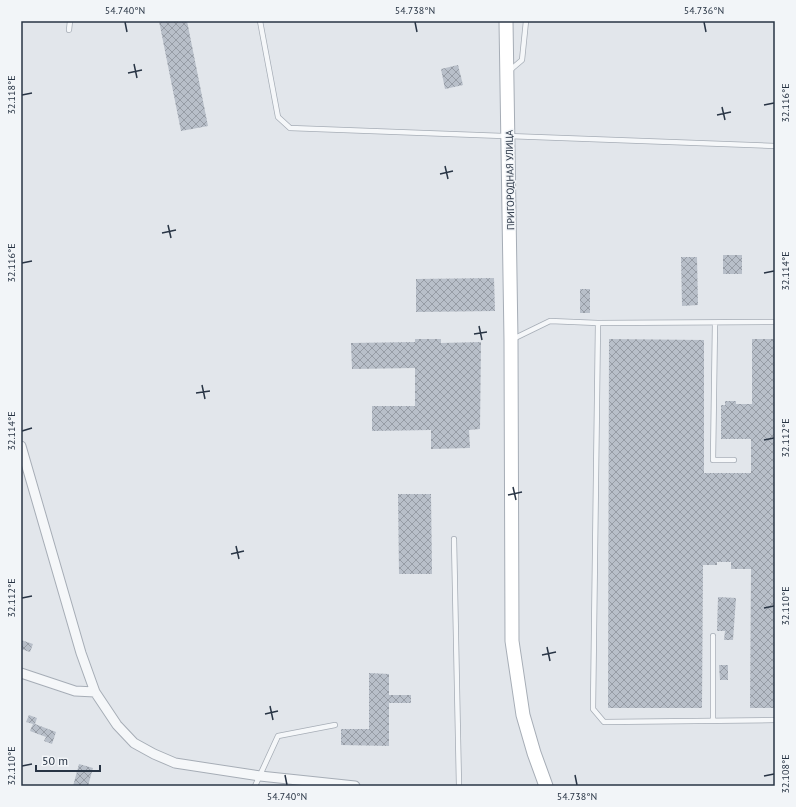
<svg xmlns="http://www.w3.org/2000/svg" width="796" height="807" font-family="'PT Sans',sans-serif">
<defs>
<pattern id="building-cross-hatch" width="8" height="8" patternUnits="userSpaceOnUse"><rect width="8" height="8" fill="#b8bfc9"/><path d="M0 0l8 8M0 8l8-8" fill="none" stroke="#969ca5"/></pattern>
</defs>
<rect width="100%" height="100%" fill="#e2e6eb"/>
<path fill="url(#building-cross-hatch)" d="M 159,21 L 187,21 L 208,126 L 181,131 Z
M 458,65 L 463,85 L 445,89 L 441,69 Z
M 723,255 L 742,255 L 742,274 L 723,274 Z
M 681,257 L 697,257 L 698,305 L 682,306 Z
M 494,278 L 495,311 L 416,312 L 416,279 Z
M 580,289 L 590,289 L 590,313 L 580,313 Z
M 415,339 L 441,339 L 441,343 L 481,342 L 480,429 L 469,430 L 470,448 L 431,449 L 431,430 L 372,431 L 372,406 L 415,406 L 415,368 L 352,369 L 351,343 L 415,342 Z
M 609,339 L 704,340 L 704,473 L 751,473 L 751,439 L 721,439 L 721,405 L 725,405 L 725,401 L 736,401 L 736,404 L 752,404 L 752,339 L 775,339 L 775,708 L 750,708 L 751,569 L 731,569 L 731,562 L 717,562 L 717,565 L 703,565 L 702,708 L 608,708 Z
M 398,494 L 431,494 L 432,574 L 399,574 Z
M 718,597 L 736,598 L 733,640 L 724,640 L 725,631 L 717,631 Z
M 21,640 L 33,644 L 30,652 L 21,649 Z
M 719,665 L 728,665 L 728,680 L 720,680 Z
M 369,673 L 389,674 L 389,695 L 411,695 L 411,703 L 389,703 L 389,746 L 341,745 L 341,729 L 369,729 Z
M 29,715 L 37,718 L 35,724 L 56,732 L 52,744 L 44,741 L 46,737 L 30,731 L 33,724 L 26,722 Z
M 79,764 L 93,768 L 88,786 L 73,786 Z"/>
<g fill="none" stroke-linecap="round" stroke-linejoin="round">
<defs>
<path id="lane" d="M 260,21 L 278,117 L 290,128 L 775,146
M 69,30 L 70,21
M 509,71 L 522,60 L 526,21
M 598,323 L 593,709 L 604,722 L 775,720
M 715,323 L 713,460 L 734,460
M 513,339 L 550,321 L 598,323 L 775,322
M 454,539 L 459,786
M 713,720 L 713,636
M 255,786 L 278,736 L 335,725"/>
<path id="street" d="M 21,446 L 81,653 L 95,692 L 117,725 L 134,743 L 154,754 L 175,763 L 260,776 L 355,786
M 21,673 L 75,691 L 95,692"/>
<path id="secondary" d="M 506,21 L 511,340 L 512,641 L 523,715 L 534,753 L 546,786"/>
</defs>
<use href="#lane" stroke="#a6adb6" stroke-width="6"/>
<use href="#street" stroke="#a6adb6" stroke-width="11"/>
<use href="#secondary" stroke="#a6adb6" stroke-width="15"/>
<use href="#lane" stroke="#f5f7f9" stroke-width="4.5"/>
<use href="#street" stroke="#f5f7f9" stroke-width="9"/>
<use href="#secondary" stroke="#fff" stroke-width="13"/>
</g>
<path fill="none" stroke="#283444" stroke-width="1.5" d="M 125,22 L 127,32M 415,22 L 417,32M 704,22 L 706,32M 134,64 L 137,78M 128,73 L 142,70M 22,95 L 32,93M 764,105 L 774,103M 722,107 L 725,120M 717,115 L 731,112M 445,166 L 448,179M 440,174 L 453,171M 168,225 L 171,238M 162,233 L 176,230M 22,263 L 32,261M 764,273 L 774,271M 479,326 L 482,340M 474,334 L 487,332M 202,385 L 205,399M 196,393 L 210,391M 22,431 L 32,428M 764,440 L 774,438M 513,487 L 516,500M 508,495 L 522,492M 236,546 L 239,559M 231,554 L 244,551M 22,598 L 32,596M 764,608 L 774,606M 547,647 L 550,661M 542,655 L 556,652M 270,706 L 273,720M 265,714 L 278,711M 22,766 L 32,764M 285,775 L 287,785M 575,775 L 577,785M 764,776 L 774,774"/>
<g text-anchor="middle" dominant-baseline="central" stroke-width="3" stroke-linejoin="round" paint-order="stroke">
<g font-size="10" fill="#283444" stroke="#f2f5f8">
<text transform="translate(510 180) rotate(-91)">ПРИГОРОДНАЯ УЛИЦА</text>
</g>
</g>
<rect width="796" height="807" fill="none" stroke="#f2f5f8" stroke-width="44"/>
<path d="M36 765v6h64v-6" fill="none" stroke="#283444" stroke-width="2"/>
<text x="42" y="765" font-size="12" fill="#283444" stroke="#f2f5f8" stroke-width="3" paint-order="stroke">50 m</text>
<rect x="22" y="22" width="752" height="763" fill="none" stroke="#283444" stroke-width="1.5"/>
<g font-size="10" text-anchor="middle" fill="#283444">
<text x="125" y="14">54.740°N</text>
<text x="415" y="14">54.738°N</text>
<text x="704" y="14">54.736°N</text>
<text transform="translate(11 95) rotate(-90)" y="4">32.118°E</text>
<text transform="translate(785 103) rotate(-90)" y="4">32.116°E</text>
<text transform="translate(11 263) rotate(-90)" y="4">32.116°E</text>
<text transform="translate(785 271) rotate(-90)" y="4">32.114°E</text>
<text transform="translate(11 431) rotate(-90)" y="4">32.114°E</text>
<text transform="translate(785 438) rotate(-90)" y="4">32.112°E</text>
<text transform="translate(11 598) rotate(-90)" y="4">32.112°E</text>
<text transform="translate(785 606) rotate(-90)" y="4">32.110°E</text>
<text transform="translate(11 766) rotate(-90)" y="4">32.110°E</text>
<text transform="translate(785 774) rotate(-90)" y="4">32.108°E</text>
<text x="287" y="800">54.740°N</text>
<text x="577" y="800">54.738°N</text>
</g>
</svg>
